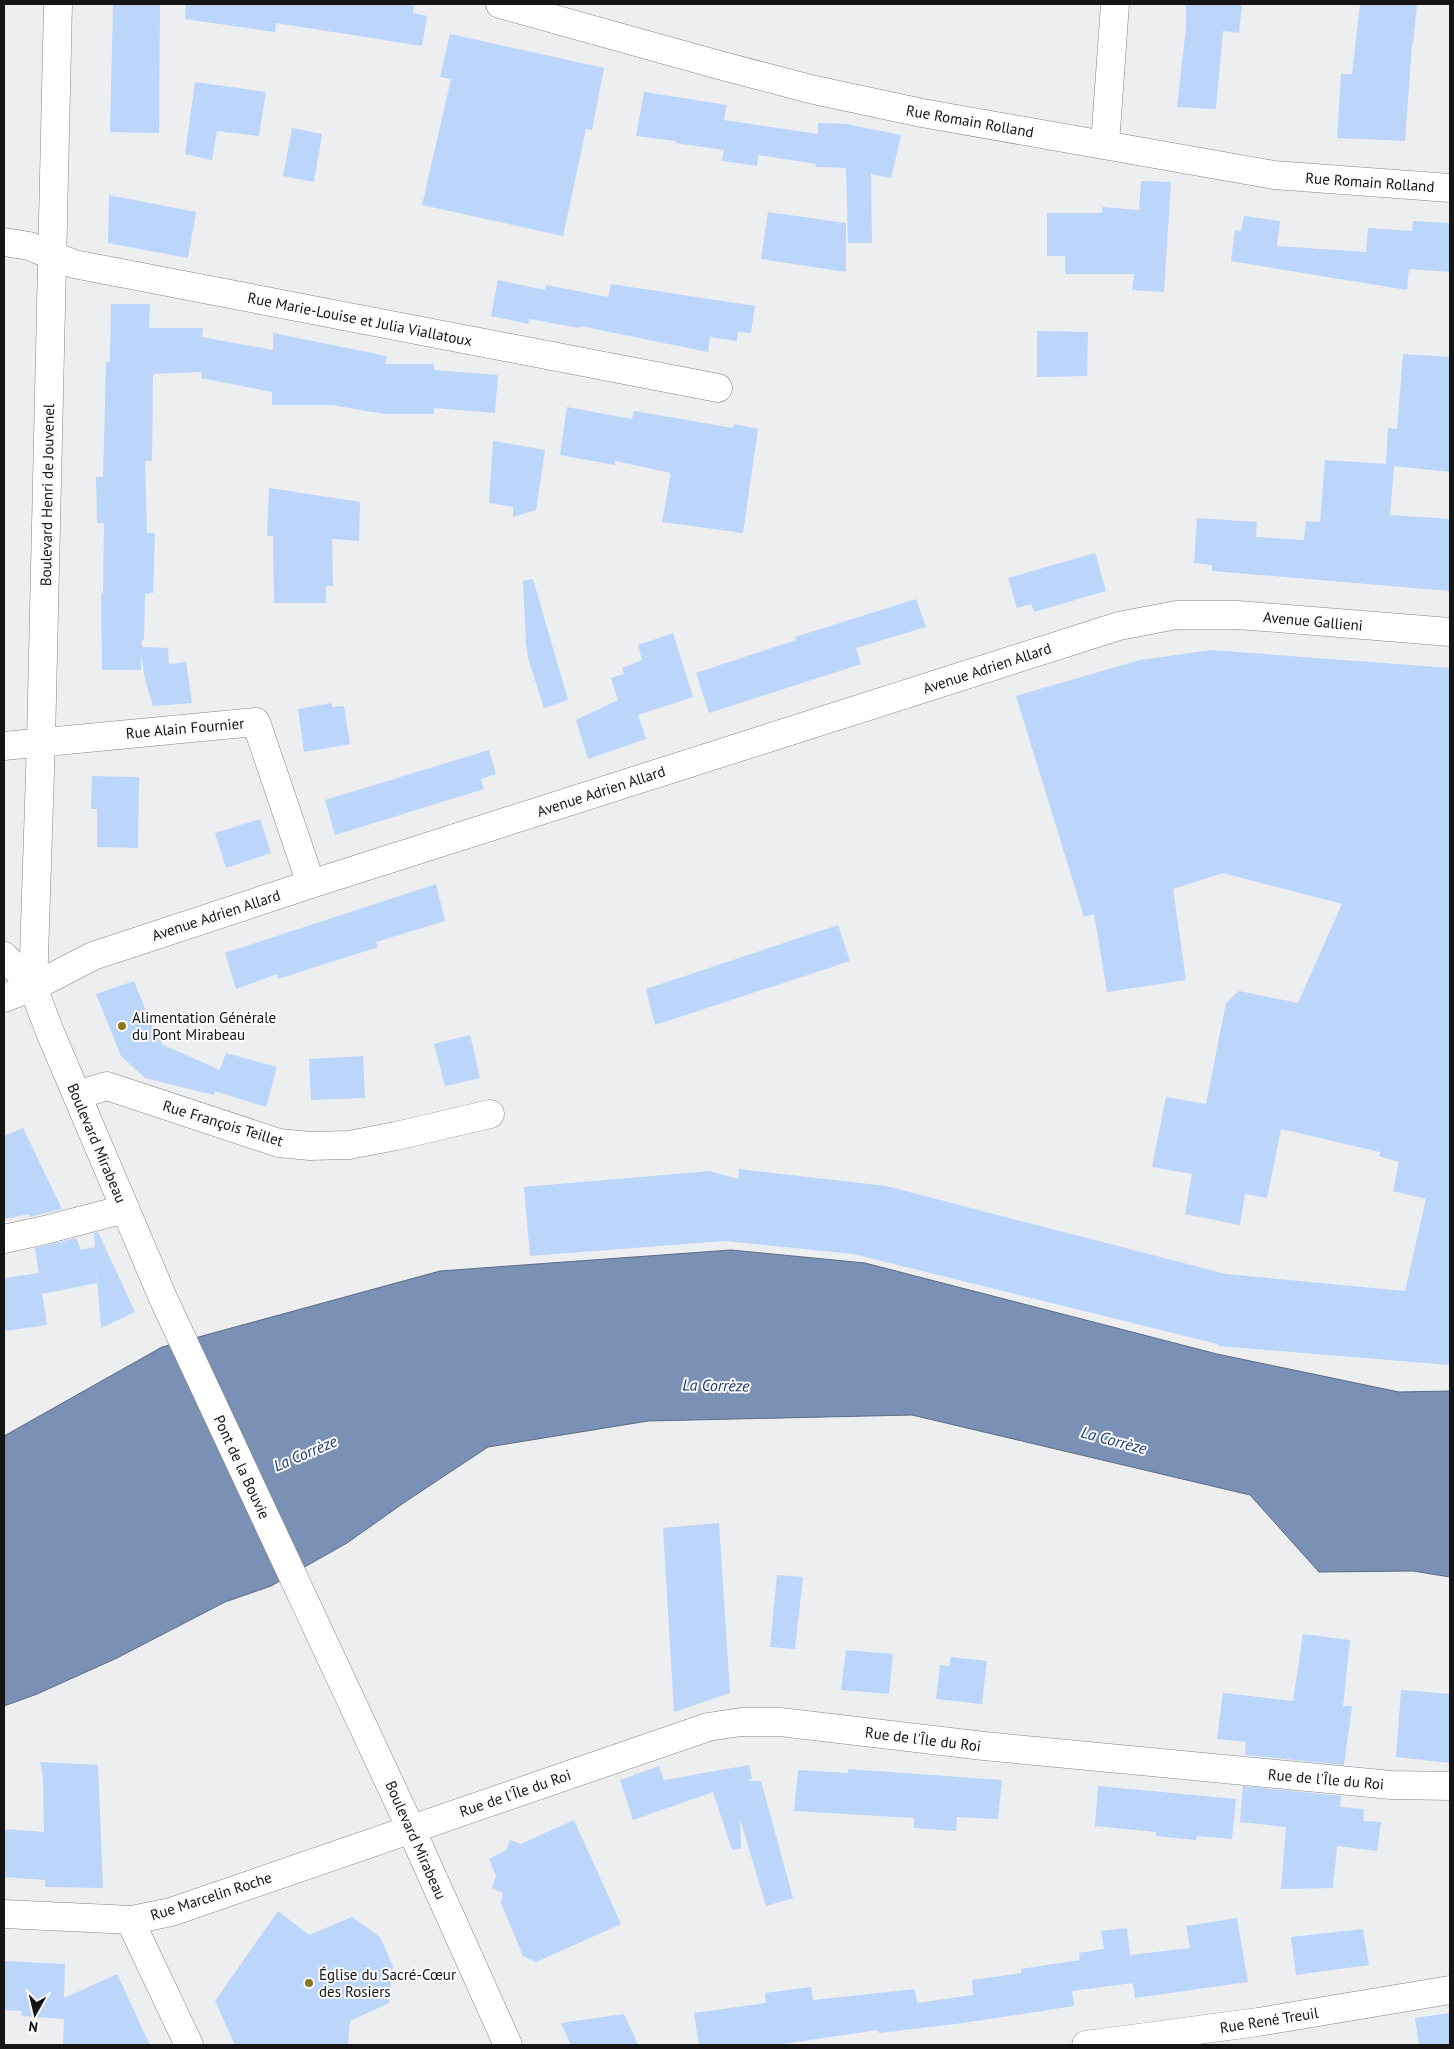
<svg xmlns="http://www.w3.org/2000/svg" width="1454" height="2049" font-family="'PT Sans',sans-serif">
<rect width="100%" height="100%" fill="#eceef0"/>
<path fill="#7a90b4" stroke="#5c6b85" d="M 731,1250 L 865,1263 L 1217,1354 L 1399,1392 L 1450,1391 L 1450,1577 L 1413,1571 L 1319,1572 L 1250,1495 L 912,1415 L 648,1421 L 488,1447 L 405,1502 L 347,1543 L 271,1586 L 225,1602 L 117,1658 L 37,1694 L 4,1706 L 4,1436 L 162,1347 L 440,1271 Z"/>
<path fill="#bcd5fb" d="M 113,4 L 160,5 L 159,133 L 110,132 Z
M 186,4 L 414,4 L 413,13 L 427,16 L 422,46 L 276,23 L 275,32 L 185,19 Z
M 1186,4 L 1242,4 L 1239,33 L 1223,31 L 1216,109 L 1177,107 L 1186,27 Z
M 1360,4 L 1417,4 L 1413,44 L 1412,44 L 1405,141 L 1337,138 L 1341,74 L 1352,74 Z
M 450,34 L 604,68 L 592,130 L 586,129 L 563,236 L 422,205 L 451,79 L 440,77 Z
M 195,82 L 266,92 L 259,136 L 217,131 L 212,160 L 185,154 Z
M 644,92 L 727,105 L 724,120 L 818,134 L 818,123 L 846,124 L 901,135 L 891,178 L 871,174 L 872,243 L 848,243 L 846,168 L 816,167 L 816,164 L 758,155 L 757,166 L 722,161 L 724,150 L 675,143 L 676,141 L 636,136 Z
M 292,128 L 322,134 L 314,182 L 283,176 Z
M 1141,181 L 1171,182 L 1164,292 L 1132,290 L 1134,274 L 1065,274 L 1065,256 L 1047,256 L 1047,213 L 1102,213 L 1102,207 L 1139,210 Z
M 109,195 L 196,212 L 188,258 L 108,243 Z
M 768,212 L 846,223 L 846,272 L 761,259 Z
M 1244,216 L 1280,221 L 1277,246 L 1366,252 L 1368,228 L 1412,231 L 1413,221 L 1450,223 L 1450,272 L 1409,269 L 1407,290 L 1231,261 L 1235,230 L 1241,231 Z
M 498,280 L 545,290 L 546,285 L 608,297 L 611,284 L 755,306 L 751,333 L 738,332 L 737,341 L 710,337 L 708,352 L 580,326 L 579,328 L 529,319 L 528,324 L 491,316 Z
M 111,304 L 150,304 L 149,328 L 203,328 L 202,337 L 273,350 L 273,333 L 387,356 L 385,364 L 434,364 L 434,370 L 498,375 L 495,413 L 434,408 L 434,414 L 384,414 L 332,405 L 272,405 L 272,392 L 201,378 L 202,372 L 153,374 L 152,461 L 145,461 L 147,533 L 155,533 L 153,593 L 145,594 L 144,640 L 142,640 L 142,647 L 168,648 L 169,664 L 186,662 L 192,703 L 153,706 L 145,680 L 141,652 L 141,670 L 102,670 L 101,593 L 103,593 L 104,523 L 97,523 L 96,477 L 103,477 L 106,362 L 110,362 Z
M 1037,331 L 1088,332 L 1087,376 L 1037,377 Z
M 1403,354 L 1450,357 L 1450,472 L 1394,466 L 1390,515 L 1450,519 L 1450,591 L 1212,571 L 1212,565 L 1194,563 L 1197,518 L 1257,522 L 1256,537 L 1304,540 L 1306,521 L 1320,522 L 1325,460 L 1386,464 L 1388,428 L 1397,429 Z
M 567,407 L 632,419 L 634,411 L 733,428 L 734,424 L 758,429 L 743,533 L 662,522 L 671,473 L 615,461 L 615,465 L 560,455 Z
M 493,441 L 545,450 L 536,510 L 513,517 L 513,507 L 489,503 Z
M 269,488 L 360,502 L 359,541 L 332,539 L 333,586 L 326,586 L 326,603 L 274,603 L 273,536 L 267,536 Z
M 1095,553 L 1106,591 L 1034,612 L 1031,604 L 1017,608 L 1008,578 Z
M 533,579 L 568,700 L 544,708 L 528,658 L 526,644 L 523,581 Z
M 916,599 L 926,627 L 856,648 L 861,664 L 709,713 L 696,673 L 796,640 L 795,637 Z
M 673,633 L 693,697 L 638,715 L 646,739 L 588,759 L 576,720 L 618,700 L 611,678 L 624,674 L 622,668 L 642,660 L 638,645 Z
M 1211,650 L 1450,668 L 1450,1365 L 1218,1346 L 1218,1344 L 853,1254 L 725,1241 L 530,1256 L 524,1187 L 710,1171 L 738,1179 L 739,1169 L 886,1186 L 1226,1274 L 1405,1291 L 1426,1199 L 1393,1191 L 1399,1162 L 1379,1156 L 1380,1152 L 1281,1129 L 1267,1198 L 1245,1194 L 1240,1225 L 1185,1214 L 1192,1174 L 1152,1167 L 1166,1097 L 1206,1104 L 1226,1003 L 1239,991 L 1298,1003 L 1342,904 L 1223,873 L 1173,889 L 1186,980 L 1107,992 L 1094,914 L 1084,917 L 1016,696 L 1140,660 Z
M 331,703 L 332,707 L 344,706 L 350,744 L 304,752 L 298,709 Z
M 489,750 L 496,774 L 481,779 L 484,789 L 335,835 L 325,800 Z
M 92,776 L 139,777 L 138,848 L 97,847 L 97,809 L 91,809 Z
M 260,819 L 271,853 L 226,868 L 215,833 Z
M 436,884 L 445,921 L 376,942 L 378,947 L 278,979 L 277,974 L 236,989 L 225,953 Z
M 838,925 L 850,961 L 655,1025 L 646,989 Z
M 134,981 L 154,1031 L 164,1036 L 161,1044 L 220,1070 L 226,1053 L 277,1067 L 266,1107 L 215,1091 L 214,1095 L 145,1078 L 121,1056 L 96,994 Z
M 470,1035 L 480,1078 L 445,1086 L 434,1044 Z
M 363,1056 L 365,1098 L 311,1100 L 309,1059 Z
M 23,1128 L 62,1209 L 30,1217 L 29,1214 L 4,1219 L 4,1136 Z
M 98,1232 L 135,1312 L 101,1328 L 95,1253 L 97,1283 L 42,1294 L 35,1248 L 76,1238 L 81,1250 L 95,1247 L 94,1233 Z
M 39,1273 L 47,1325 L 4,1331 L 4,1278 Z
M 719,1523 L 730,1693 L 674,1712 L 663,1528 Z
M 777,1575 L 803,1577 L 795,1649 L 770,1647 Z
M 1303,1634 L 1350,1640 L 1343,1706 L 1352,1706 L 1344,1765 L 1245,1755 L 1246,1742 L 1217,1739 L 1223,1693 L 1293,1701 Z
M 846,1650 L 893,1654 L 889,1694 L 841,1690 Z
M 950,1657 L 987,1661 L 982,1704 L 936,1699 L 940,1665 L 950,1666 Z
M 1401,1690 L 1450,1694 L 1450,1763 L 1396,1757 Z
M 40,1762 L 98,1765 L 103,1888 L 45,1887 L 45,1880 L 4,1877 L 4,1829 L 44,1832 L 43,1778 Z
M 749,1765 L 752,1779 L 747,1781 L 761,1781 L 793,1898 L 766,1906 L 740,1819 L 741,1848 L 732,1850 L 713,1792 L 633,1820 L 620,1780 L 659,1766 L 664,1780 Z
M 848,1769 L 1002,1780 L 998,1819 L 957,1817 L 956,1831 L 914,1828 L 914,1818 L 794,1811 L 798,1770 L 848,1773 Z
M 1098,1786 L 1236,1799 L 1232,1839 L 1197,1836 L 1196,1840 L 1156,1836 L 1156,1832 L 1095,1826 Z
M 1243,1786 L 1341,1796 L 1340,1807 L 1364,1809 L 1363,1821 L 1381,1822 L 1377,1851 L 1337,1846 L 1333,1888 L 1281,1889 L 1286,1827 L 1240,1822 Z
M 574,1820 L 621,1924 L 536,1962 L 523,1956 L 501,1903 L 503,1893 L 492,1888 L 496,1876 L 489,1859 L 506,1850 L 510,1840 L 521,1844 Z
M 278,1911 L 309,1935 L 352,1917 L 380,1937 L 393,1966 L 389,2003 L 350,2021 L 348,2045 L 235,2045 L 215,2001 Z
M 1237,1918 L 1248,1982 L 1135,1998 L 1133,1983 L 1072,1991 L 1074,2006 L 963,2023 L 879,2033 L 878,2030 L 775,2045 L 699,2045 L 694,2013 L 766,2003 L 765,1993 L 811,1987 L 813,2000 L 915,1989 L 917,2003 L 973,1995 L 972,1980 L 1021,1973 L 1021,1969 L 1080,1960 L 1079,1953 L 1104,1949 L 1101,1931 L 1127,1928 L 1130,1955 L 1190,1948 L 1186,1926 Z
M 1363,1929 L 1369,1965 L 1296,1975 L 1291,1937 Z
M 4,1961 L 65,1964 L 64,1998 L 117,1974 L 150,2045 L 63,2045 L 64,2019 L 21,2016 L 22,2011 L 4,2010 Z
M 1450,2013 L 1450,2045 L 1419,2045 L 1415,2018 Z
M 624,2014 L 638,2045 L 571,2045 L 561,2023 Z"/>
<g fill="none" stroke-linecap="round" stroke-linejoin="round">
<defs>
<path id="minor" d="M 500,4 L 719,65 L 810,89 L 922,113 L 1274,175 L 1450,188
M 1105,144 L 1115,4
M 4,242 L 29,246 L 74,264 L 718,388
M 4,746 L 256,722 L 311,884
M 4,956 L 33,987
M 4,998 L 33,987 L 93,956 L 311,884 L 1119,626 L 1176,615 L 1238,615 L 1450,632
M 77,1095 L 107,1086 L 279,1143 L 310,1146 L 349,1145 L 396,1136 L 490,1114
M 4,1239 L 45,1230 L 125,1209
M 132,1920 L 135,1931 L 189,2045
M 1086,2045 L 1258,2022 L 1450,1990"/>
<path id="major" d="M 58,4 L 41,742 L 33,987 L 50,1032 L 163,1298 L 411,1829 L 508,2045
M 4,1914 L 132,1920 L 171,1912 L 708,1727 L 741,1722 L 780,1722 L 984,1746 L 1391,1785 L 1450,1786"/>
</defs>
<use href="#minor" stroke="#838586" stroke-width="29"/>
<use href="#major" stroke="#838586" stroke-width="29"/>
<use href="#minor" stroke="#fff" stroke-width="28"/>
<use href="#major" stroke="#fff" stroke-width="28"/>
</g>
<g fill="#8d771c" stroke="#fafbfd" stroke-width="2">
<circle cx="122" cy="1026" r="5"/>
<circle cx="309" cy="1983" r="5"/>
</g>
<g text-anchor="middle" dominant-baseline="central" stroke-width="4" stroke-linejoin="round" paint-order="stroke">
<g font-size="15" fill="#151516" stroke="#fafbfd">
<text transform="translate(970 121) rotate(10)">Rue Romain Rolland</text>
<text transform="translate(1370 182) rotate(4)">Rue Romain Rolland</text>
<text transform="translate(360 319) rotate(11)">Rue Marie-Louise et Julia Viallatoux</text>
<text transform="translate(47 495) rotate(-89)">Boulevard Henri de Jouvenel</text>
<text transform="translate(1313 621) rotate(5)">Avenue Gallieni</text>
<text transform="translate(987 668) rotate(-18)">Avenue Adrien Allard</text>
<text transform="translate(185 728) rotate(-5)">Rue Alain Fournier</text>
<text transform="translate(601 791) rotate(-18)">Avenue Adrien Allard</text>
<text transform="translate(216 915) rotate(-18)">Avenue Adrien Allard</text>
<text transform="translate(223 1123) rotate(17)">Rue François Teillet</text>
<text transform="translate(97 1143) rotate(67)">Boulevard Mirabeau</text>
<text transform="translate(242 1467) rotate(65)">Pont de la Bouvie</text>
<text transform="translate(923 1739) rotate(7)">Rue de l'Île du Roi</text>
<text transform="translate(1326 1779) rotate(5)">Rue de l'Île du Roi</text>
<text transform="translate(515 1793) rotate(-19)">Rue de l'Île du Roi</text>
<text transform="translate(416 1840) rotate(66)">Boulevard Mirabeau</text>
<text transform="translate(211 1896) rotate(-18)">Rue Marcelin Roche</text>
<text transform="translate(1269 2020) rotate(-9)">Rue René Treuil</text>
</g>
<g font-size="15" fill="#151516" stroke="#fafbfd" text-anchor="start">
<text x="132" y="1017">Alimentation Générale<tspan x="132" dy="17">du Pont Mirabeau</tspan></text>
<text x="319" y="1974">Église du Sacré-Cœur<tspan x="319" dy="17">des Rosiers</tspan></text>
</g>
<g font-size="16" font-style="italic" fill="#1e3b6a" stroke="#fafbfd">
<text transform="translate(716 1385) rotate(1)">La Corrèze</text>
<text transform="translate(1114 1440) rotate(15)">La Corrèze</text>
<text transform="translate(305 1453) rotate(-23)">La Corrèze</text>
</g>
</g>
<rect width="1454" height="2049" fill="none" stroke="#151516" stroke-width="10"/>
<g transform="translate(35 2014) rotate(188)" stroke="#fafbfd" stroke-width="4" paint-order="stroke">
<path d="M0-4L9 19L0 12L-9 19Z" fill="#151516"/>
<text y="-8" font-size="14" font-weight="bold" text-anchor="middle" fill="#151516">N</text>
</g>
</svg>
